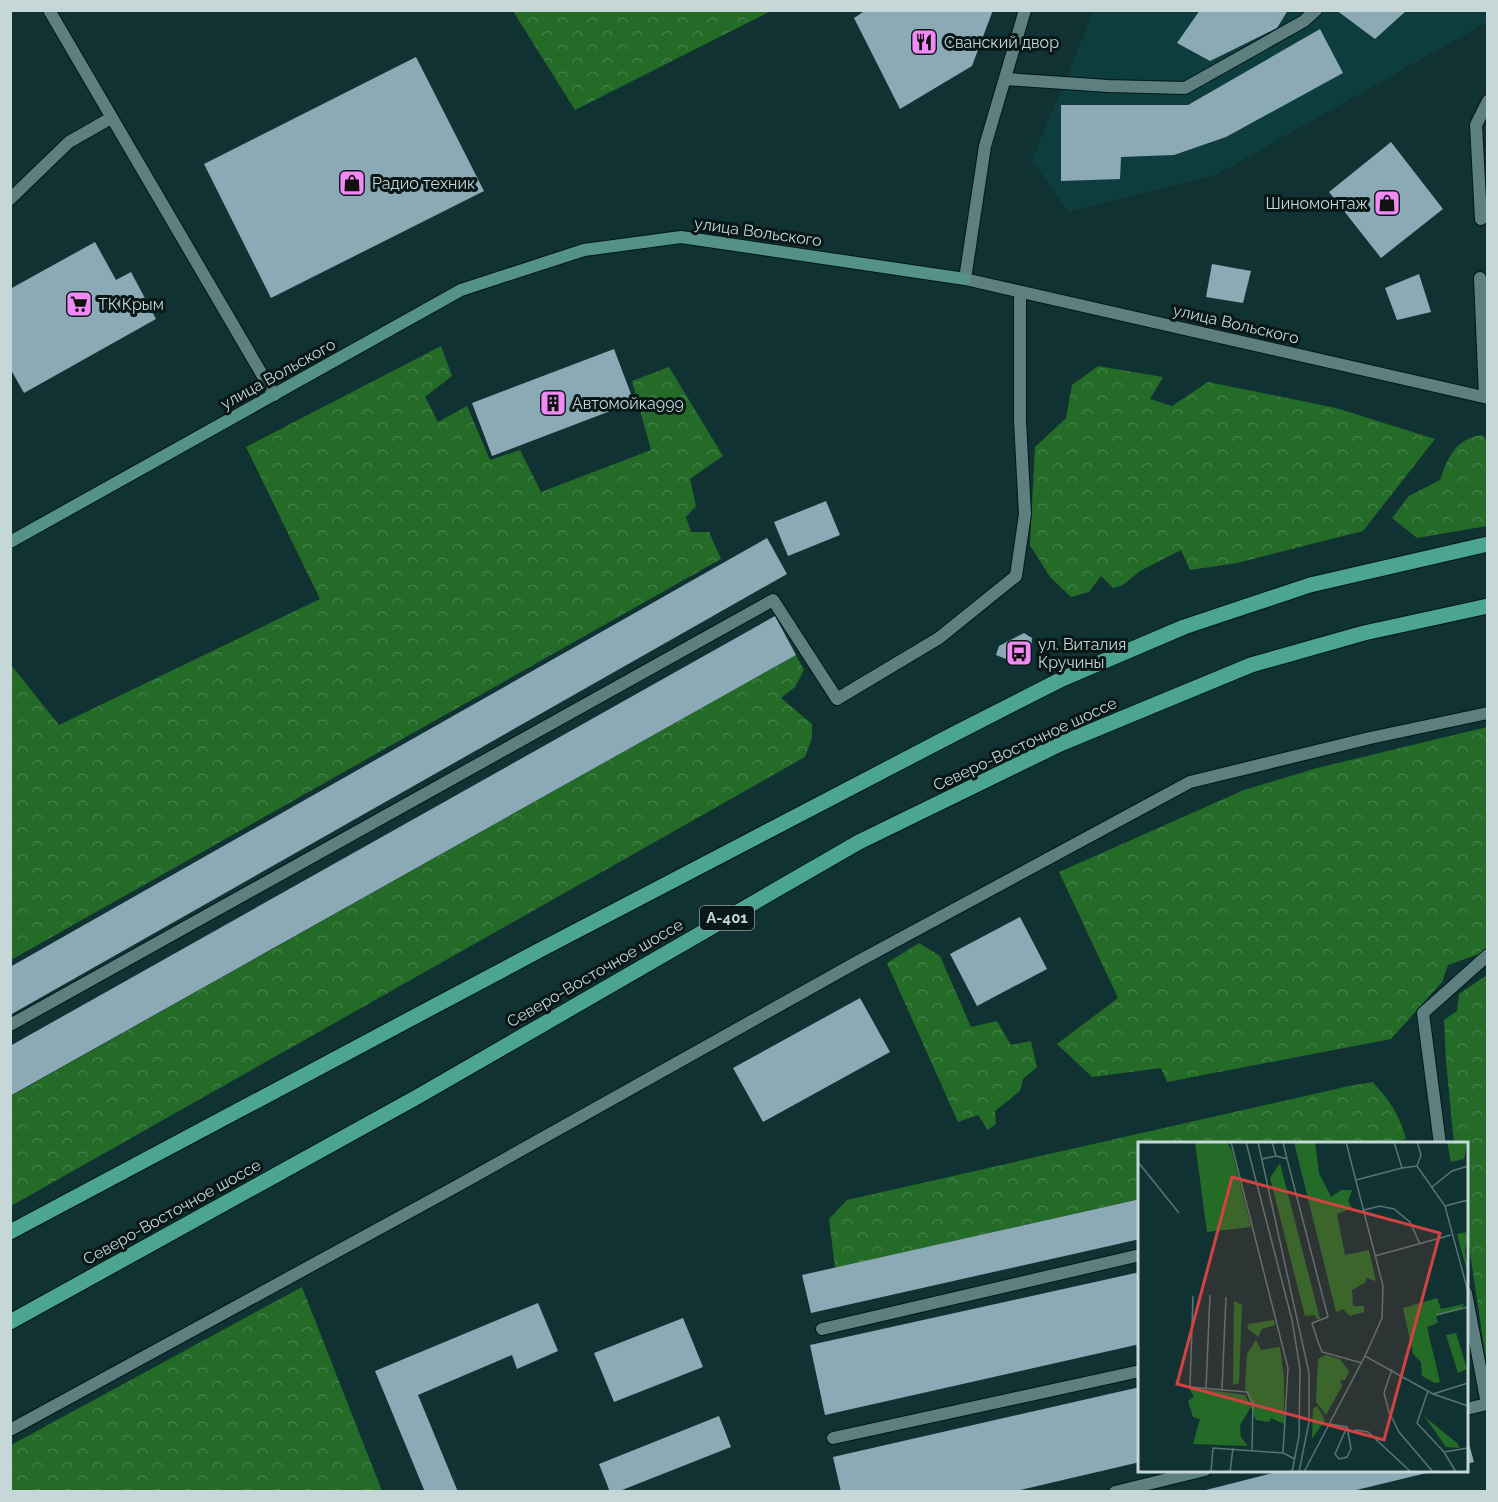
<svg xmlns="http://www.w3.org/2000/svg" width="1498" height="1502" font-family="Raleway,sans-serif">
<defs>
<pattern id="forest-crowns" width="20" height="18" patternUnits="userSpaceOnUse" patternTransform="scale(1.5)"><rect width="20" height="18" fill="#236b27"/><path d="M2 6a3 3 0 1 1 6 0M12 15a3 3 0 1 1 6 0" fill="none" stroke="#417f46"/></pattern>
</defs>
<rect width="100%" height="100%" fill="#113232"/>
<path fill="#0e3d3d" d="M 1094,11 L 1487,11 L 1487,22 L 1218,174 L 1068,212 L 1032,160 Z"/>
<path fill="url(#forest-crowns)" d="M 513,11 L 771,11 L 575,110 Z
M 441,346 L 452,376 L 425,397 L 438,422 L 467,406 L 490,460 L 520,450 L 541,492 L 651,450 L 632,381 L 669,367 L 723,456 L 690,479 L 696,506 L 686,517 L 691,532 L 709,532 L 721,559 L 11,960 L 11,665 L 59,725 L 320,599 L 246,447 Z
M 1098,366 L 1163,377 L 1150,399 L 1172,406 L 1208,382 L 1336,408 L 1435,439 L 1363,531 L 1237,563 L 1190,570 L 1181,550 L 1140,571 L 1123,585 L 1113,588 L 1101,576 L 1089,592 L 1071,597 L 1050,577 L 1030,545 L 1035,447 L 1066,418 L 1072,385 Z
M 1483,435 L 1487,442 L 1487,526 L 1417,538 L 1392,518 L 1409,496 L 1440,480 C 1448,457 1456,438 1483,435 Z
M 796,655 L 804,670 L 795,687 L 781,698 L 812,724 L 812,738 L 805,757 L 11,1206 L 11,1096 Z
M 1487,727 L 1487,951 L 1448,965 L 1442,982 L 1391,1039 L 1167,1082 L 1161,1068 L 1092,1077 L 1057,1044 L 1118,998 L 1059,872 L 1244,790 L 1317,768 Z
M 919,943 L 940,956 L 971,1027 L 997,1021 L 1011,1045 L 1031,1041 L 1037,1067 L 1023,1079 L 1020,1091 L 995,1111 L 996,1124 L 988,1130 L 978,1115 L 958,1122 L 887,963 Z
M 1487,975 L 1487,1366 L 1467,1233 L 1466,1144 L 1454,1143 L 1446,1062 L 1444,1020 L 1457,1011 L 1459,994 Z
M 1373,1082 C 1390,1102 1399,1113 1406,1139 L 1385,1144 L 1140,1144 L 1139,1199 L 835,1268 L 829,1219 L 847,1200 L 1349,1086 Z
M 302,1287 L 382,1491 L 11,1491 L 11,1445 Z"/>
<path fill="#8baab5" d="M 866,10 L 993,10 L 972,66 L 900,109 L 854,18 Z
M 1200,10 L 1288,10 L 1277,28 L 1210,61 L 1177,43 Z
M 1336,10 L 1407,10 L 1375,39 Z
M 1320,29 L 1343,73 L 1226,137 L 1174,155 L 1121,157 L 1120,179 L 1061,181 L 1061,105 L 1188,105 Z
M 416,57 L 484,191 L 271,298 L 204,164 Z
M 1391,142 L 1443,209 L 1381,258 L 1329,192 Z
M 95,242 L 116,280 L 131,272 L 156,319 L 24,393 L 10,368 L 10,289 Z
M 1212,264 L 1251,271 L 1243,303 L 1206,297 Z
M 1419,274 L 1431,312 L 1397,320 L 1385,288 Z
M 614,349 L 634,402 L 492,456 L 472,403 Z
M 826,501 L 840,535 L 788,556 L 774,522 Z
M 767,538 L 787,574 L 10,1015 L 10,967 Z
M 775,616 L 796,655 L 10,1096 L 10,1046 Z
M 1024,633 L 1032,638 L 1031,648 L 1006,659 L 996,655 L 999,646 Z
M 1020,917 L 1047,969 L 977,1006 L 950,954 Z
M 860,998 L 890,1052 L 763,1122 L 733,1068 Z
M 1140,1199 L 1140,1239 L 811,1313 L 802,1275 Z
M 1140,1272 L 1140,1344 L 825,1415 L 810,1345 Z
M 538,1303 L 558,1351 L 517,1369 L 512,1355 L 418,1395 L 458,1492 L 425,1492 L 375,1371 Z
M 683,1318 L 703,1367 L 614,1402 L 594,1353 Z
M 1140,1387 L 1140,1462 L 1012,1492 L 841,1492 L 833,1457 Z
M 719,1416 L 731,1447 L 617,1492 L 610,1492 L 599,1464 Z
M 1466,1433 L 1474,1462 L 1466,1464 Z
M 1285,1470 L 1435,1470 L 1435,1471 L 1348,1492 L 1198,1492 Z"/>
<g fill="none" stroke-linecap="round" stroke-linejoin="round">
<defs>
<path id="lane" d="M 1005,79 L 1108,86 L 1185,88 L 1304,21 L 1316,10
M 10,199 L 69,142 L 111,118
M 1481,219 L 1476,125 L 1488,101
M 1480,278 L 1485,397
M 10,1025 L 773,600 L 837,699 L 939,638 L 1016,576 L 1025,514 L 1020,421 L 1020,292
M 1440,1144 L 1423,1013 L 1488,955
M 1466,1293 L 1487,1404 L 1466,1409
M 822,1329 L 1140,1255
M 10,1430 L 457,1186 L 857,962 L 1190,782 L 1370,738 L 1488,713
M 833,1438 L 1140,1371
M 1115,1492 L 1205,1470"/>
<path id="street" d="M 49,10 L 274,395
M 1025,10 L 985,146 L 965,279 L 1488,398"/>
<path id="secondary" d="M 10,542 L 461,290 L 584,250 L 681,237 L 965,279"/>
<path id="primary" d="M 10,1232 L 538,951 L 954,734 L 1062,679 L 1184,627 L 1310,585 L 1488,544
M 10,1322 L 417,1097 L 859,842 L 1060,744 L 1251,665 L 1364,633 L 1488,606"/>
</defs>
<use href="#lane" stroke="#011819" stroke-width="14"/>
<use href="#street" stroke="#011819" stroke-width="14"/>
<use href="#secondary" stroke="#011819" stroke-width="14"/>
<use href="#primary" stroke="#011819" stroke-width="17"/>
<use href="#lane" stroke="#5d7f7f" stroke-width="12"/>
<use href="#street" stroke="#5d7f7f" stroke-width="12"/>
<use href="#secondary" stroke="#549287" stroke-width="12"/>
<use href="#primary" stroke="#4ca590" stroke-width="15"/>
</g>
<defs>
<symbol id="restaurant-square" viewBox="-11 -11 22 22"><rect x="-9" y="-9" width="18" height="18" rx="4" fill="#f18af4" stroke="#091717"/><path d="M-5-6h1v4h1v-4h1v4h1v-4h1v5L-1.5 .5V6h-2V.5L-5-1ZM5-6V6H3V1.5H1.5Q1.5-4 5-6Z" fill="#111"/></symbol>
<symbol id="shop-square" viewBox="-11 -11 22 22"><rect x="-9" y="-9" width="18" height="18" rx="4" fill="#f18af4" stroke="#091717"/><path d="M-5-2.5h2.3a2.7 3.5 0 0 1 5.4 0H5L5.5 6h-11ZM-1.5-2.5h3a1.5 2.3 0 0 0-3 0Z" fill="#111"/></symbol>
<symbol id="supermarket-square" viewBox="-11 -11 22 22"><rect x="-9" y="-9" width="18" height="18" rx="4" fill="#f18af4" stroke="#091717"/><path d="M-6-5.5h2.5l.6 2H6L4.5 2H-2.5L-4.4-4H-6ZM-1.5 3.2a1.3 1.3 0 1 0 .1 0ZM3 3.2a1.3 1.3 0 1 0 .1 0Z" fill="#111"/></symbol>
<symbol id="building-square" viewBox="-11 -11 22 22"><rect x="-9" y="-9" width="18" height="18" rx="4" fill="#f18af4" stroke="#091717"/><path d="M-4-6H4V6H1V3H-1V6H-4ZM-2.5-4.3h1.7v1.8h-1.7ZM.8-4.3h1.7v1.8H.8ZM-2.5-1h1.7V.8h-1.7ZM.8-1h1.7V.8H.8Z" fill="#111"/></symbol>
<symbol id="bus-square" viewBox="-11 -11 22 22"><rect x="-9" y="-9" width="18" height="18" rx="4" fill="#f18af4" stroke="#091717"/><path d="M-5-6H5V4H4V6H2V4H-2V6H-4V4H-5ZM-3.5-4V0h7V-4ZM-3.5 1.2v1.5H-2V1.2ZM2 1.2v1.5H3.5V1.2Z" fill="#111"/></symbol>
</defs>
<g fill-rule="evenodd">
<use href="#restaurant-square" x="909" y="27" width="30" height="30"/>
<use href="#shop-square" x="337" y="168" width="30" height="30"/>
<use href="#shop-square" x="1372" y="188" width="30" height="30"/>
<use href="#supermarket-square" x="64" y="289" width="30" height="30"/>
<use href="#building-square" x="538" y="388" width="30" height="30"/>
<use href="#bus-square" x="1004" y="638" width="30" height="30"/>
</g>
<g text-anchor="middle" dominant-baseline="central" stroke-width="6" stroke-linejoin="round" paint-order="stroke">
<rect fill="#091717" stroke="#8d9d9d" stroke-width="1.5" x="700" y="906" width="54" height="24" rx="4.5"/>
<g font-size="15" font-weight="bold" fill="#c5d7d7">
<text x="727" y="918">А-401</text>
</g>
<g font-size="16" fill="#c5d7d7" stroke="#091717" text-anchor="start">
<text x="944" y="42">Сванский двор</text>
<text x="372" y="183">Радио техник</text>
<text x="1368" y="203" text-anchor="end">Шиномонтаж</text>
<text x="98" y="304">ТК Крым</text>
<text x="572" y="403">Автомойка999</text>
<text x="1038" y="644">ул. Виталия<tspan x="1038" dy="18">Кручины</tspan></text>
</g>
<g font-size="16" fill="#c5d7d7" stroke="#091717">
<text transform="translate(758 232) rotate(8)">улица Вольского</text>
<text transform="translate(1236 324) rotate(13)">улица Вольского</text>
<text transform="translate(278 374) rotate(-29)">улица Вольского</text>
<text transform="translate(1025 744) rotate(-25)">Северо-Восточное шоссе</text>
<text transform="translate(595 973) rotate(-30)">Северо-Восточное шоссе</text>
<text transform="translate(172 1212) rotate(-29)">Северо-Восточное шоссе</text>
</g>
</g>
<g transform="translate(1138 1142)">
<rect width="330" height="330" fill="#113232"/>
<path d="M 57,0 L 89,0 L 94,9 L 113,85 L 69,90 ZM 156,0 L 177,0 L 181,31 L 193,55 L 203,48 L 214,48 L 210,59 L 214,66 L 199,72 L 207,113 L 231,108 L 238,139 L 228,136 L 228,140 L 214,148 L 215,164 L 226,164 L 226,170 L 212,174 L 205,167 L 198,170 ZM 309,0 L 330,0 L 326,17 L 313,20 ZM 142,21 L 182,177 L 179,177 L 176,173 L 167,174 L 132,36 ZM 330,90 L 327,109 L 330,133 L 319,92 ZM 299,156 L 303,167 L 326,162 L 323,167 L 298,174 L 300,181 L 289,185 L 302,240 L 297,241 L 284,234 L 283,220 L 275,212 L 265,166 ZM 96,159 L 104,163 L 101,241 L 95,243 ZM 136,178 L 137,183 L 124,187 L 120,195 L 109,186 L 111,182 ZM 318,191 L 329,227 L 320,231 L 308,193 ZM 118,198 L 123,208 L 142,205 L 146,234 L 146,282 L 133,276 L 131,280 L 118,278 L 116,274 L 107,245 L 109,212 ZM 188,213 L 202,217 L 211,229 L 207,238 L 202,238 L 204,244 L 188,273 L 178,260 L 180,217 ZM 50,245 L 107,253 L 113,265 L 102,283 L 103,295 L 110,304 L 55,302 L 62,277 L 55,275 L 50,259 L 56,254 ZM 179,264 L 187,278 L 174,297 L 175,267 ZM 286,274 L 320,302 L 321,306 L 308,305 Z" fill="#236b27"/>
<path fill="none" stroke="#597474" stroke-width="1.5" d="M 93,0 L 150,226 L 145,311M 108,0 L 154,178 L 162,227 L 161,294 L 154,330M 120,0 L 171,231 L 171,280 L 161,330M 208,0 L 245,144 L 244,176 L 227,214M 279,0 L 283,13 L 279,24M 138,14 L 149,17 L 145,0M 124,17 L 138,14 L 134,0M 149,17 L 190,175 L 174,181 L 179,197 L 184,210 L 224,221M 0,20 L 41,71M 264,26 L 279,24 L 307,64 L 330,150M 218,38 L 264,26 L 256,0M 294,45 L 314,29 L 330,24M 307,64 L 330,58M 226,68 L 242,64 L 256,67 L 272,80 L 282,102M 237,114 L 313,93M 55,154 L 52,245 L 109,250 L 115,261 L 114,308M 298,173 L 330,165M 254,227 L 246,251 L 251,270 L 261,290 L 295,330M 68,246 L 72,153M 84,247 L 88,155M 290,249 L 279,281 L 306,310 L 318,330M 295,252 L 330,241M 192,282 L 209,285 L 213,307 L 209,315 L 201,317 L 197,312 L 209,285M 217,288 L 230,290 L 273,330M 306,310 L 330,306M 73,330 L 75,306 L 145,311 L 157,317M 92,330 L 95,306M 166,330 L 227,214 L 295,252 L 330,264"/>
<path fill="#d34242" fill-opacity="0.15" stroke="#d34242" stroke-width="3" d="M 94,35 L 302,91 L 246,298 L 39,242 Z"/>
<rect width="330" height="330" fill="none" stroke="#c5d7d7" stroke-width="3"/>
</g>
<rect width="1498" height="1502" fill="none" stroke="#c5d7d7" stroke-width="24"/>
</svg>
